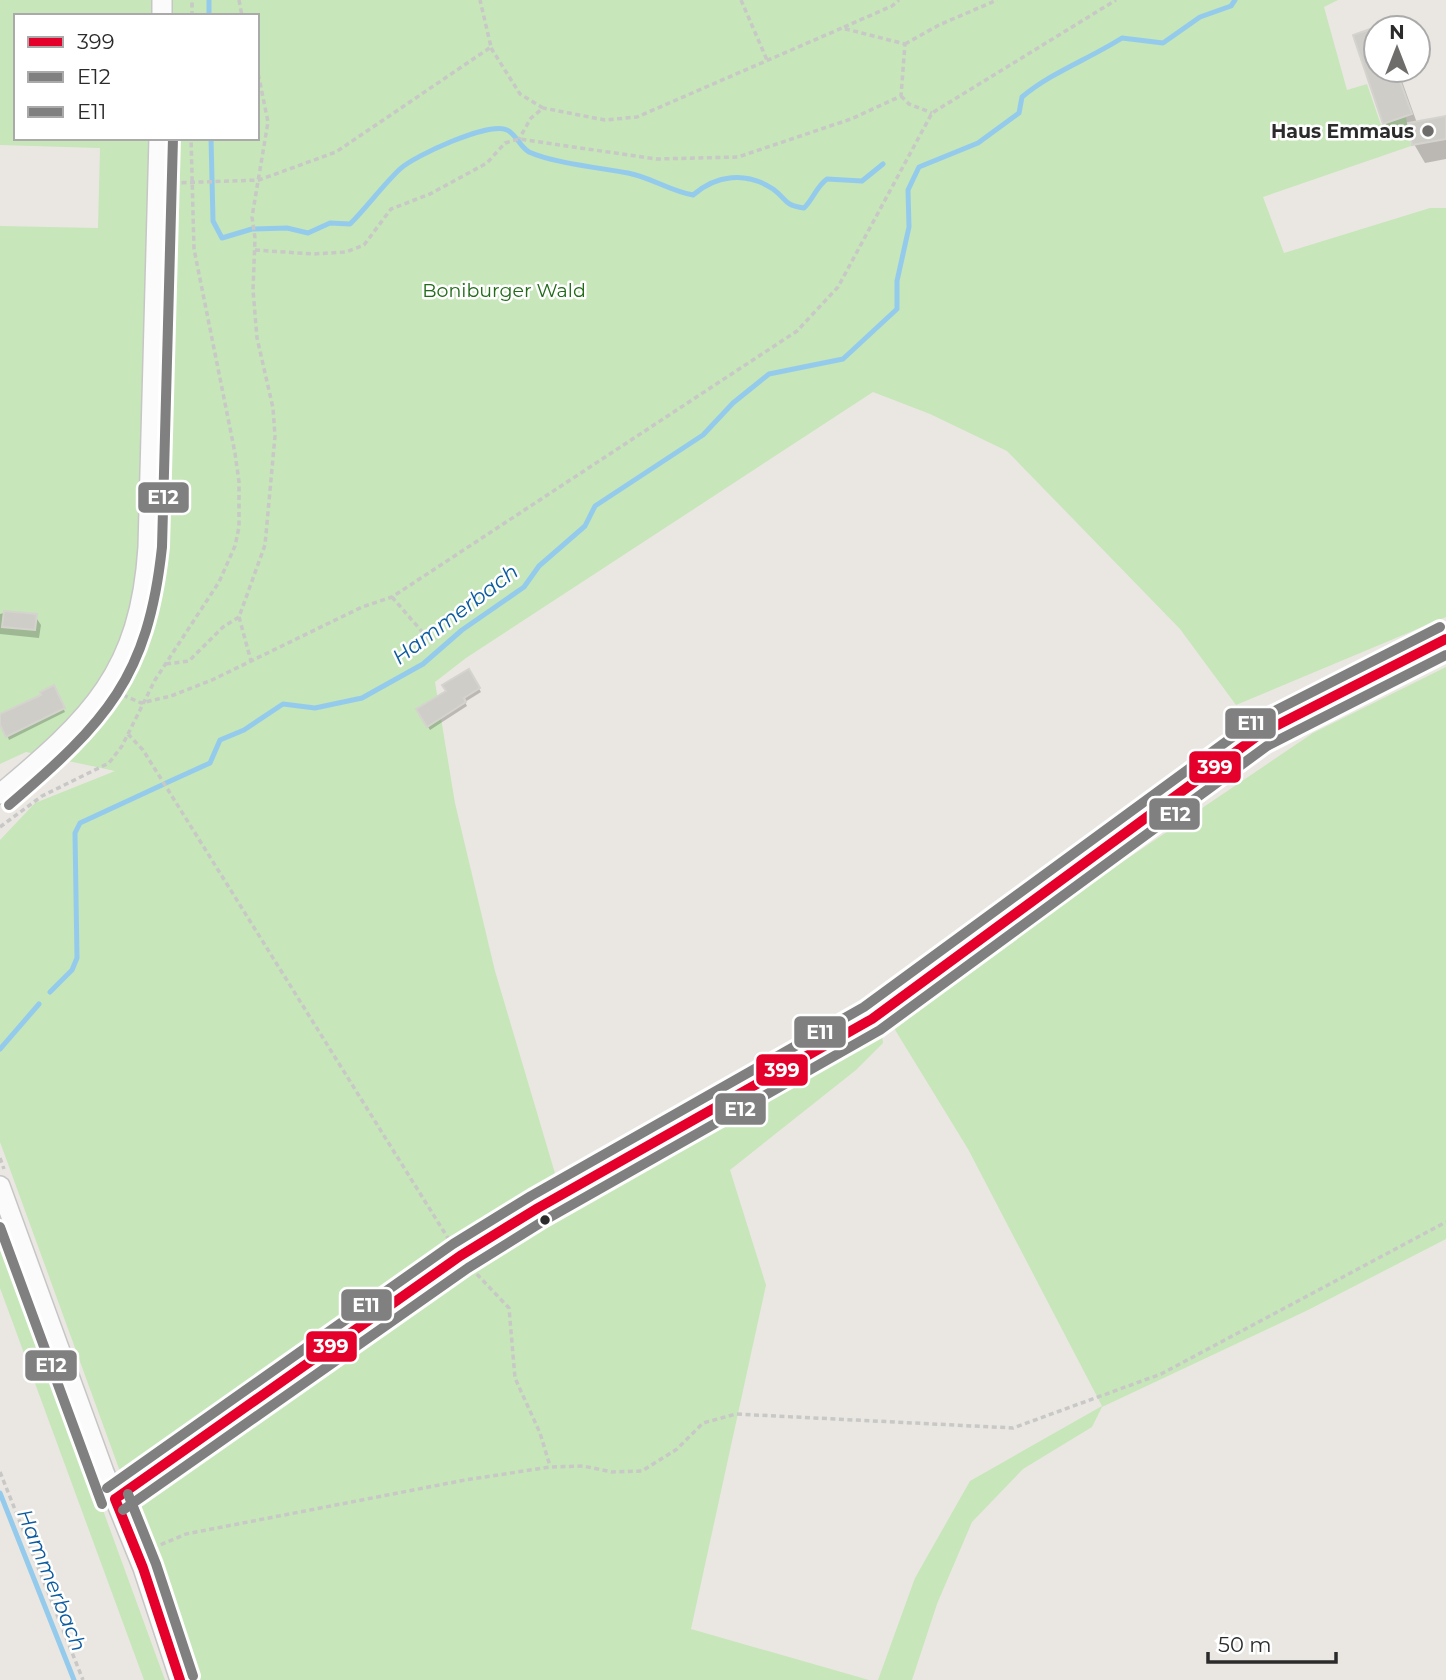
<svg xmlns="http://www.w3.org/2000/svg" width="1446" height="1680" font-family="Montserrat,sans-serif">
<rect width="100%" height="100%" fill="#eae7e2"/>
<path fill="#c7e6ba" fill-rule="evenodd" d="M 0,0 L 1338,0 L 1324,7 L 1347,90 L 1367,84 L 1381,125 L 1406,117 L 1411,146 L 1263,197 L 1284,253 L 1430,208 L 1446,208 L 1446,617 L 1236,705 L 1180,629 L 1007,451 L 930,414 L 873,392 L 466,658 L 435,682 L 455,803 L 495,971 L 562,1197 L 881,1027 L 883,1043 L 856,1070 L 730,1170 L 766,1285 L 691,1629 L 869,1680 L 196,1680 L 0,1142 L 0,840 L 35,803 L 115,771 L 26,752 L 0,764 L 0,226 L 98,228 L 100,148 L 0,145 ZM 16,16 L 257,16 L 257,138 L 16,138 Z
M 1446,667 L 1446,1239 L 1308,1310 L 1102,1407 L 1092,1427 L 1023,1469 L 972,1522 L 937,1604 L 912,1680 L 878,1680 L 915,1578 L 970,1481 L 1102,1406 L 968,1149 L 889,1020 L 1313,733 Z
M 0,1228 L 165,1680 L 144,1680 L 0,1288 Z"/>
<path fill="#0003" d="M 1376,28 L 1376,70 L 1398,70 L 1417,123 L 1446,118 L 1446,159 L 1425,163 L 1414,144 L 1411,130 L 1393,137 L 1385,123 L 1355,36 Z
M 4,613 L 35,616 L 41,625 L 39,638 L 0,634 L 0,614 Z
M 468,671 L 481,692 L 465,702 L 467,706 L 430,730 L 418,710 L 448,692 Z
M 53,687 L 65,712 L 9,740 L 0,716 L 44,696 Z"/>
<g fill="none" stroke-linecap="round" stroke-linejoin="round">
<path stroke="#94cbec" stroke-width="5" d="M 209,0 L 209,16
M 211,138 L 213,221 L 222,238 L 252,229 L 287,228 L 308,233 L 330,223 L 350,224 C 367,207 383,185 400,169 C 414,156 489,121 507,130 C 516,134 520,147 529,152 C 553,163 601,168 628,173 C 650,177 670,191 693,195 C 716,175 746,171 773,189 C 788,200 783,205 804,208 C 814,198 816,187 827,179 L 862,181 L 883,164
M 166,783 L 210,763 L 220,740 L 244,730 L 283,704 L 315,708 L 362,698 L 423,664 L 462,630 L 524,587 L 539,566 L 585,526 L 595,506 L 703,435 L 733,403 L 769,374 L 843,359 L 897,309 L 897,281 L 909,227 L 908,190 L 919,167 L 978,143 L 1019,113 L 1022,97 C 1052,72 1089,59 1122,38 L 1163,43 L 1200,17 L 1231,6 L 1235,0
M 50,992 L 72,970 L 77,958 L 75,833 L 80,823 L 162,785
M 0,1049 L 39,1004
M 0,1493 L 74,1680"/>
</g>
<path fill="#cfcdc8" stroke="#d5d3ce" stroke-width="2" d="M 1376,27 L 1376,70 L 1396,70 L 1412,114 L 1383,124 L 1353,35 Z
M 1446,116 L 1446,139 L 1412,145 L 1408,123 Z
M 4,611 L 37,614 L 35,630 L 2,627 Z
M 469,669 L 480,688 L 464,698 L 466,702 L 427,727 L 416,709 L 446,691 L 442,685 Z
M 54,685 L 65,708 L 6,737 L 0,725 L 0,714 L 41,695 L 40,692 Z"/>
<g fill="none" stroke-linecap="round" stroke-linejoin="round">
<defs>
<path id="minor" d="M 115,1499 L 460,1256 L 538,1208 L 872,1019 L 1260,734 L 1446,639"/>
<path id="tertiary" d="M 162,16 L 162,0
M 0,794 C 91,718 140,672 148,547 L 159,138
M 0,1186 L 104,1472 L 143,1568 L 180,1680"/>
</defs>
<use href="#minor" stroke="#c7c6c6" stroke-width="18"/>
<use href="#tertiary" stroke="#c7c6c6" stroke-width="22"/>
<path stroke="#c8c8c7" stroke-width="3.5" stroke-dasharray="5 3.5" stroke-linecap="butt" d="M 239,0 L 242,16
M 741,0 L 767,60
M 192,16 L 192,0
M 844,27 L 892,6 L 899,0
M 905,44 L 939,25 L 997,0
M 491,48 L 520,94 L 543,108 L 531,118 L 519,139
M 901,96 L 909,104 L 932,113
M 173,183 L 259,180 L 336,152 L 491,47 L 480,0
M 255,250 L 313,254 L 346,252 L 364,245 L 391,209 L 430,194 L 487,163 L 505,143 L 519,139 L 656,159 L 738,157 L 851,119 L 901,96 L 905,44 L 842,28 L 637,117 L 605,120 L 543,108
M 392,597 L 431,642
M 239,617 L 251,661
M 166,664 L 189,661 L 223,627 L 239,617 L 265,545 L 275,436 L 273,408 L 257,338 L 253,290 L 255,238 L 252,217 L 268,122 L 257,68
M 123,695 L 141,703 L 171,696 L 212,680 L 362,607 L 392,597 L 797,331 L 838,287 L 932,113 L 1116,0
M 128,734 L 143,750 L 195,833 L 451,1243
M 0,827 L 42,796 L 109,763 L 122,746 L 155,680 L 219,582 L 235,546 L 239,527 L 239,482 L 235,453 L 194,249 L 191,138
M 0,1158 L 4,1169
M 471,1268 L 509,1308 L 515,1378 L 540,1433 L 550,1466
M 0,1472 L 83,1680
M 153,1548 L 186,1534 L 465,1480 L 550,1467 L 583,1466 L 612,1472 L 642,1471 L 677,1449 L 703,1423 L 736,1414 L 1013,1428 L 1161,1374 L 1446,1222"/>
<use href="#minor" stroke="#fcfbfb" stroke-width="16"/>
<use href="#tertiary" stroke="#fcfbfb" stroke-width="19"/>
<defs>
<path id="bus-1" d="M 115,1499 L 460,1256 L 538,1208 L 872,1019 L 1260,734 L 1446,639
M 115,1499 L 143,1568 L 180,1680"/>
<path id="bus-2" d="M 9,805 C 106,722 148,678 162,547 L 173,138
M 0,1227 L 102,1504
M 123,1510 L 468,1268 L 545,1220 L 880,1030 L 1267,746 L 1446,655"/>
<path id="bus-3" d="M 107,1488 L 453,1244 L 531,1196 L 864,1007 L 1253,722 L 1440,627
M 128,1494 L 156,1564 L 193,1676"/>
</defs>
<use href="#bus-1" stroke="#fff" stroke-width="16"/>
<use href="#bus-2" stroke="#fff" stroke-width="16"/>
<use href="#bus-3" stroke="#fff" stroke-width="16"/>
<use href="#bus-1" stroke="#e4002b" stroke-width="10"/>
<use href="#bus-2" stroke="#808080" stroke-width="10"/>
<use href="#bus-3" stroke="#808080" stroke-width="10"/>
</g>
<circle fill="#6e6d6b" stroke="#fff" stroke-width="2.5" cx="1428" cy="131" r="7"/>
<circle fill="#2b2b2b" stroke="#fff" stroke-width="2.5" cx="545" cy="1220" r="6"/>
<g text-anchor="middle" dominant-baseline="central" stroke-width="5" stroke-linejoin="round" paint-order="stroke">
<g font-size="19" font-weight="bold" fill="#2b2b2b" stroke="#fff" text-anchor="end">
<text x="1414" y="131">Haus Emmaus</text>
</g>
<g font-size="19" fill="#216b19" stroke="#fff">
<text x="504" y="290">Boniburger Wald</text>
</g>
<g font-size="21" font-style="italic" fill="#0b5ba0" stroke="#fff">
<text transform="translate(455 614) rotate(-37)">Hammerbach</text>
<text transform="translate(52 1580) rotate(68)">Hammerbach</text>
</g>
</g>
<g stroke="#fff" stroke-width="2.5">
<rect x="137" y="481" width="53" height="33" rx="7" fill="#808080"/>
<rect x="1224" y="707" width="53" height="33" rx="7" fill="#808080"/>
<rect x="1188" y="750" width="54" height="34" rx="7" fill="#e4002b"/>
<rect x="1148" y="797" width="53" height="34" rx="7" fill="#808080"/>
<rect x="793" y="1015" width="54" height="34" rx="7" fill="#808080"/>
<rect x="755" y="1053" width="54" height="34" rx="7" fill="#e4002b"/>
<rect x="714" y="1092" width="53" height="34" rx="7" fill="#808080"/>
<rect x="340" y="1288" width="53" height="34" rx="7" fill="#808080"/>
<rect x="305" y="1330" width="53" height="33" rx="7" fill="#e4002b"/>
<rect x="24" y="1349" width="54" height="33" rx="7" fill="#808080"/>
</g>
<g font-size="19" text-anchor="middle" font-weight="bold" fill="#fff">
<text x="163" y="504">E12</text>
<text x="1251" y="730">E11</text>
<text x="1215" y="774">399</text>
<text x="1175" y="821">E12</text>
<text x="820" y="1039">E11</text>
<text x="782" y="1077">399</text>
<text x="740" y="1116">E12</text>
<text x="366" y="1312">E11</text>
<text x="331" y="1353">399</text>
<text x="51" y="1372">E12</text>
</g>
<rect x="14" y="14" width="245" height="126" fill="#ffffff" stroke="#aaaaaa" stroke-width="2"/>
<rect x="28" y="37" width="35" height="10" fill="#e4002b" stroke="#aaaaaa" stroke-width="2"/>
<text x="77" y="49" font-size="21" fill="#2b2b2b">399</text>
<rect x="28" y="72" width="35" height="10" fill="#808080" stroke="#aaaaaa" stroke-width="2"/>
<text x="77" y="84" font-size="21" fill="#2b2b2b">E12</text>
<rect x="28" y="107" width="35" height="10" fill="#808080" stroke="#aaaaaa" stroke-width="2"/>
<text x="77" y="119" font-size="21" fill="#2b2b2b">E11</text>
<g transform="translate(1397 49)"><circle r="33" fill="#ffffff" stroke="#aaaaaa" stroke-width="2"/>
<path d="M0-5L12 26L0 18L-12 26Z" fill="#6e6d6b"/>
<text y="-10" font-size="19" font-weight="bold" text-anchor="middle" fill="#2b2b2b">N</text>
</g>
<path d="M1208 1652v10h128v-10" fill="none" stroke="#2b2b2b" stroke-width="3.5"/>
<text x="1218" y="1652" font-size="21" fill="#2b2b2b" stroke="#ffffff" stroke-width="5" paint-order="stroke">50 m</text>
</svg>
